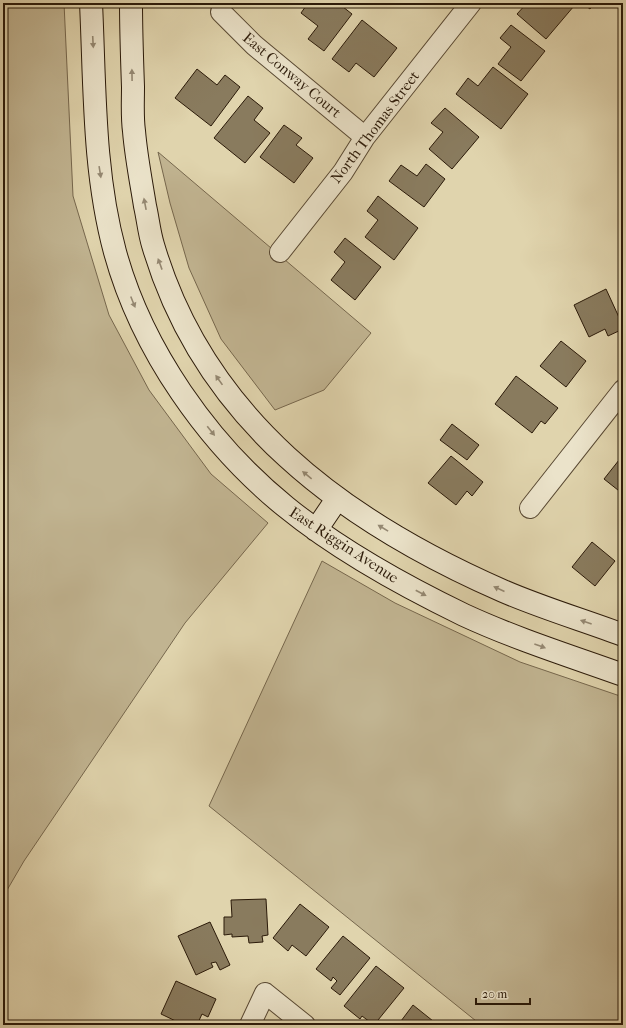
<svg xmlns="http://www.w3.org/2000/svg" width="626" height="1028" font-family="'IM FELL French Canon',serif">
<rect width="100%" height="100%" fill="#e0d4ad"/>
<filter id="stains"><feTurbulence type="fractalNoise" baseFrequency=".005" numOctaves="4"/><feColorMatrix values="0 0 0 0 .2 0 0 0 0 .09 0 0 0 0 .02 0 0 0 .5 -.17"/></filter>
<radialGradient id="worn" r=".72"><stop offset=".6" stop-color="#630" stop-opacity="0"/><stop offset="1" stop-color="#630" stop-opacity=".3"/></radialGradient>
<path fill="#c1b491" stroke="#76674d" d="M 3,3 L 64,3 L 73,196 L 109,315 L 149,390 L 211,474 L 268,523 L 185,623 L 24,861 L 3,897 Z
M 158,152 L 371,333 L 324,390 L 275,410 L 221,339 L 189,268 L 170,203 Z
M 322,561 L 395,603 L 520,662 L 623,697 L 623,1025 L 481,1025 L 209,806 Z"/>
<path fill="#897b5e" stroke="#2b1a09" d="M 308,3 L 338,3 L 352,14 L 324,51 L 308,39 L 318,26 L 301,13 Z
M 527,3 L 538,4 L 539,3 L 570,3 L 574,6 L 546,39 L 517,14 Z
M 582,3 L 595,3 L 590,9 Z
M 362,20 L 397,48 L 374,77 L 356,63 L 349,72 L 332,59 Z
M 511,25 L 545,51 L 521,81 L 498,64 L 511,47 L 500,38 Z
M 493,67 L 528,94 L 501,129 L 456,94 L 468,78 L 478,86 Z
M 197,69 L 217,85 L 225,75 L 240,87 L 211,126 L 175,98 Z
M 248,96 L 263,108 L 254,120 L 270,133 L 245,163 L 214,138 Z
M 445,108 L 479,137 L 452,169 L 429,149 L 443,132 L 431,123 Z
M 284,125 L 302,138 L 296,145 L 313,158 L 294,183 L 260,157 Z
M 426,164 L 445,179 L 424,207 L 389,181 L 401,165 L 417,176 Z
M 378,196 L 418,228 L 394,260 L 365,237 L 378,220 L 367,211 Z
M 345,238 L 381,267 L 355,300 L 331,280 L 345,262 L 334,252 Z
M 606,289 L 623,326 L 623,329 L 608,336 L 605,329 L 589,337 L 574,305 Z
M 561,341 L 586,361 L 566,387 L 540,366 Z
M 516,376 L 558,408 L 545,424 L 541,421 L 532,433 L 495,404 Z
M 452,424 L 479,445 L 467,460 L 440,440 Z
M 623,455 L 623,494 L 604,479 Z
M 451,456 L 483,482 L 472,496 L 467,491 L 456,505 L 428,483 Z
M 592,542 L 615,561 L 595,586 L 572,567 Z
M 266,899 L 268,935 L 262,936 L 263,942 L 249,943 L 248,936 L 232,937 L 232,934 L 224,935 L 224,917 L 232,917 L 231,900 Z
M 300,904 L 329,927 L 306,956 L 292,945 L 288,951 L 273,938 Z
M 210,922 L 230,965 L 220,970 L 216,962 L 211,963 L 213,967 L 196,975 L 178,936 Z
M 343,936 L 370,958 L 340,995 L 331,988 L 337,981 L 333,977 L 331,981 L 316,969 Z
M 376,966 L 404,988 L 374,1025 L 362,1016 L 360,1019 L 344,1006 Z
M 176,981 L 216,999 L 208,1017 L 202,1014 L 197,1025 L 184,1025 L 161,1014 Z
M 413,1005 L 438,1025 L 398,1025 Z"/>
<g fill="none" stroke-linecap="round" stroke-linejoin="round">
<defs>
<path id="minor" d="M 221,12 L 254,45 L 365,137
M 280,252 L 343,172 L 365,137 L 471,3
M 530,508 L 623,390
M 250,1025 L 265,993 L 305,1025"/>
<path id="secondary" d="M 91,3 C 95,86 93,171 115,252 C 142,350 208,444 286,507 C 340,551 402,585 464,615 C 516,639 570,656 623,675
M 131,3 C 131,31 132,59 133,87 C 133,102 132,117 134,131 C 136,156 141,181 145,206 C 148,219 149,232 153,245 C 204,419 343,521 503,591 C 542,608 583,620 623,635
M 316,530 L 337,499"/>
</defs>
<use href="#minor" stroke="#584832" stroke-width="22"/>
<use href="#secondary" stroke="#2b1a09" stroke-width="24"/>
<use href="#minor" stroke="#ebe3ca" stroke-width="20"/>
<use href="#secondary" stroke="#ebe3ca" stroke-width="22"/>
</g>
<defs><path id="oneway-solid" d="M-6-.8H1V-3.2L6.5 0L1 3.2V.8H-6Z"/></defs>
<g fill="#958973">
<use href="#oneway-solid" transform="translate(93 42) rotate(87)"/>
<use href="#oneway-solid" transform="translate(132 75) rotate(-91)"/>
<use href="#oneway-solid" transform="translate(100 172) rotate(81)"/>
<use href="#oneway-solid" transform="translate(145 204) rotate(-101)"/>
<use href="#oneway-solid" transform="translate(160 264) rotate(-110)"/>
<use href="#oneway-solid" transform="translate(133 302) rotate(68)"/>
<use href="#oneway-solid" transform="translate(219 380) rotate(-125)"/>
<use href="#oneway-solid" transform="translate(211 431) rotate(51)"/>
<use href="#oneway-solid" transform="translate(307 475) rotate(-141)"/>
<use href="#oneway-solid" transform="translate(383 528) rotate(-149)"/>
<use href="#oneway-solid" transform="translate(499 589) rotate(-156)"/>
<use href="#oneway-solid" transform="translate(421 593) rotate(28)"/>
<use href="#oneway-solid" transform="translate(586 622) rotate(-161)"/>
<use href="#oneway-solid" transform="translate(540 646) rotate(20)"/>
</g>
<g text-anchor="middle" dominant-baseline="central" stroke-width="3" stroke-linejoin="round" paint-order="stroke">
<g font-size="15" fill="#2b1a09" stroke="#ebe3ca">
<text transform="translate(292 75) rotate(40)">East Conway Court</text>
<text transform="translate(375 127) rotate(-53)">North Thomas Street</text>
<text transform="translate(344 545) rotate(33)">East Riggin Avenue</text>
</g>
</g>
<rect width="626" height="1028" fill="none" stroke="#e0d4ad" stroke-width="16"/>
<rect x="4" y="4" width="618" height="1020" fill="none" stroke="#2b1a09" stroke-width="2"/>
<rect x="8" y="8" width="610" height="1012" fill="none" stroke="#2b1a09"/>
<path d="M476 998v6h54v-6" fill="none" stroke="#2b1a09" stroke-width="2"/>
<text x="482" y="998" font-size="12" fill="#2b1a09" stroke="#ebe3ca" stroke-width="3" paint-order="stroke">20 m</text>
<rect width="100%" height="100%" filter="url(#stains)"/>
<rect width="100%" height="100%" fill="url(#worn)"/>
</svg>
